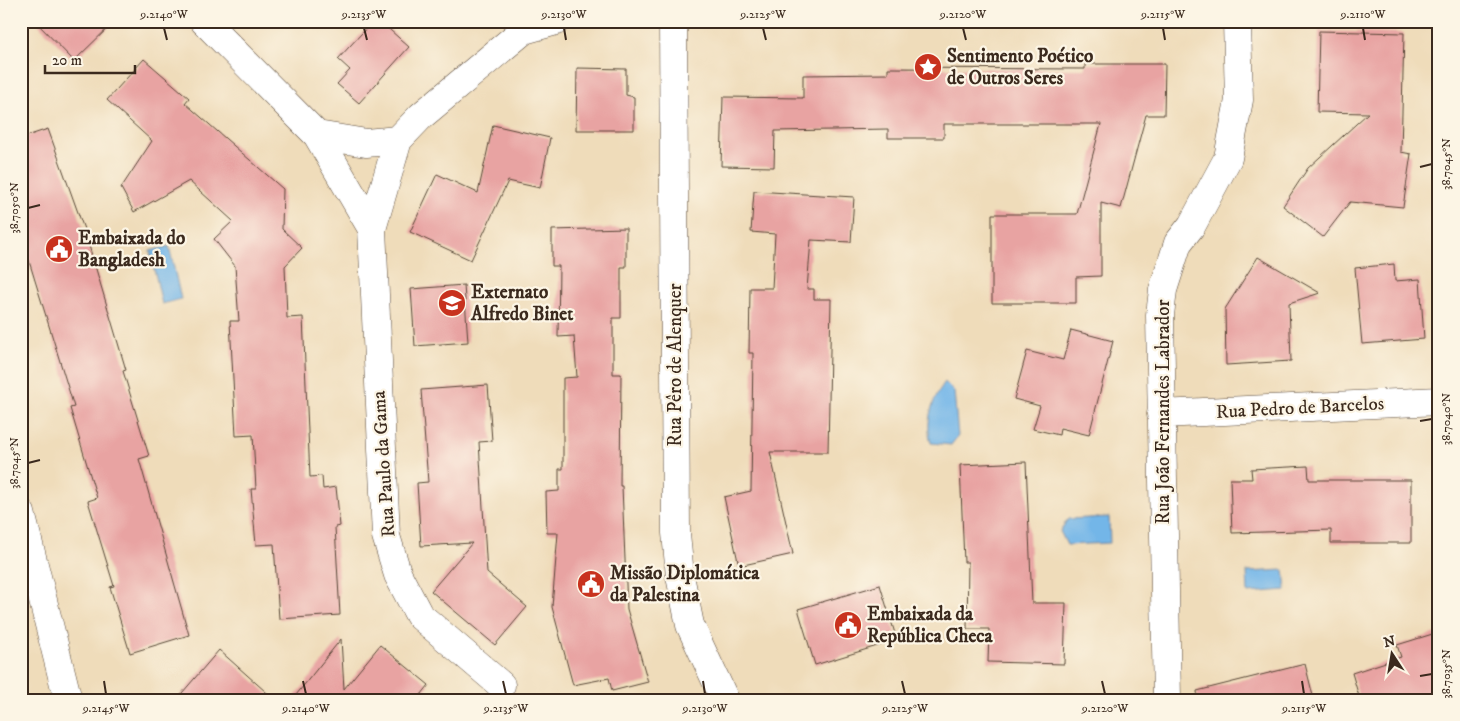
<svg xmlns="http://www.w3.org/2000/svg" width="1460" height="721" font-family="'IM FELL DW Pica',serif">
<rect width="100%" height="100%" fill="#fcf5e5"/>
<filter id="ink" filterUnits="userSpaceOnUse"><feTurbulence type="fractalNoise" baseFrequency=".02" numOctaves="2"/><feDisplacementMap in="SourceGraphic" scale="10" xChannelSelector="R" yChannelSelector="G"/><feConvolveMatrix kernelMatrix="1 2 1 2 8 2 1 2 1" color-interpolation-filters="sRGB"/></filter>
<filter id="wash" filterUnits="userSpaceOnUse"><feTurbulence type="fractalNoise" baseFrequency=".0096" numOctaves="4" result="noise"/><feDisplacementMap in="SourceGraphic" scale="20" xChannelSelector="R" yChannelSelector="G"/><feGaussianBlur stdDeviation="1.12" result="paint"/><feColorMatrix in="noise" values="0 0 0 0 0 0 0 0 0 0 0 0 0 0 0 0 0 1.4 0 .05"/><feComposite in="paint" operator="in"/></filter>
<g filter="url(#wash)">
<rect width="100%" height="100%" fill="#efdcba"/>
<path fill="#73b6e8" stroke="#577083" d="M 169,246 L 181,299 L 162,304 L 150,251 Z
M 945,382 L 954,391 L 958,436 L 951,445 L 931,443 C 925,422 932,399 945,382 Z
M 1109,517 L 1110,543 L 1067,545 L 1060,531 L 1068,519 Z
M 1284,570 L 1286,590 L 1248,593 L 1247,572 Z"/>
<g id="blocks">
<path fill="#e8a3a2" d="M 35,21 L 115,21 L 74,61 Z
M 373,21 L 380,21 L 409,47 L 359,103 L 337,84 L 350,70 L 338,59 Z
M 1319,31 L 1404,33 L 1401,152 L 1411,154 L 1403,207 L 1350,202 L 1323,237 L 1283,206 L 1308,168 L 1368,113 L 1317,112 Z
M 144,59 L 189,98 L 185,103 L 283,189 L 282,229 L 302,248 L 285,266 L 287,318 L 303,317 L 310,477 L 322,476 L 323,489 L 336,487 L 340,526 L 335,527 L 340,615 L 279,619 L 274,544 L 256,545 L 251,489 L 256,489 L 253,435 L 236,436 L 230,321 L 239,321 L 235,266 L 214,239 L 233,221 L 189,181 L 134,212 L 121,188 L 152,141 L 107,100 Z
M 1085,64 L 1165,64 L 1164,115 L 1146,115 L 1121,208 L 1101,203 L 1101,276 L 1076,277 L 1076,303 L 992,303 L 992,214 L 1077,214 L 1101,124 L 944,124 L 944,138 L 888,138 L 888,129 L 775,131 L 774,167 L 721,166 L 723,97 L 803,98 L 803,75 L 888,74 L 888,68 L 1085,69 Z
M 577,68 L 626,69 L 626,95 L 634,97 L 634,130 L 576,130 Z
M 493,125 L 550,138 L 540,188 L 508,181 L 471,260 L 410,232 L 437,174 L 478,193 Z
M 48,129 L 85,232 L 126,370 L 123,371 L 149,456 L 139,459 L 189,635 L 130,653 L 110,587 L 114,586 L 88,501 L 97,498 L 70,408 L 74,407 L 21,235 L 21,138 Z
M 754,191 L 854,197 L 851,242 L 811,240 L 807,289 L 814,289 L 814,299 L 831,299 L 828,452 L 770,452 L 793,554 L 739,566 L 724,497 L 751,491 L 753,353 L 749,353 L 750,288 L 772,288 L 775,234 L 751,232 Z
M 626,228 L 626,267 L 621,267 L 621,318 L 613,318 L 613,374 L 621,374 L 620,486 L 622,486 L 627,609 L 648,682 L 612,691 L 609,678 L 573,685 L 552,607 L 558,533 L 547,533 L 546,492 L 559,491 L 559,469 L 563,469 L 563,378 L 577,377 L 574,336 L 558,337 L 559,266 L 552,266 L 552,230 Z
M 1258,257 L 1320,293 L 1289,303 L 1291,361 L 1226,365 L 1225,309 Z
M 1394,264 L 1395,281 L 1420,279 L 1424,339 L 1362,344 L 1355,268 Z
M 464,285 L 468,342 L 415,346 L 411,289 Z
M 1071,330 L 1113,341 L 1089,435 L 1060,428 L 1059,435 L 1033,429 L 1040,406 L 1014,399 L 1027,351 L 1063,360 Z
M 488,385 L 492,441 L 479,442 L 487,573 L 527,607 L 495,645 L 431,591 L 472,543 L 421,546 L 417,483 L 428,482 L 421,390 Z
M 1026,462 L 1032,603 L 1066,603 L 1064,664 L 988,662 L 989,629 L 967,629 L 968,562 L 964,562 L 960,465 Z
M 1308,466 L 1309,480 L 1411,480 L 1411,543 L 1331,543 L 1331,530 L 1232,533 L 1230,479 L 1252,479 L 1251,469 Z
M 880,585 L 897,640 L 815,665 L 798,609 Z
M 1439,632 L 1439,700 L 1360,700 L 1352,673 L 1401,657 L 1397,645 Z
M 341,639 L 344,689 L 380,645 L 429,685 L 417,700 L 292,700 Z
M 219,650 L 275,700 L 176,700 Z
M 1305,664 L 1314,700 L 1198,700 L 1197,691 Z"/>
</g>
</g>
<g filter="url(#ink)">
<use href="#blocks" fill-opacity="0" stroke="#564535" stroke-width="1"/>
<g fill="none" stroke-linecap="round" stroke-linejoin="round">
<defs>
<path id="street" d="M 204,21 L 317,135 L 366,143 L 398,140 L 421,116 L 524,30 L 556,21
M 673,21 L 676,533 L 680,576 L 690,625 L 725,700
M 317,135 L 372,229 L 386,536 L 398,575 L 419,615 L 501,685
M 372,229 L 398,140
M 1161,414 L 1439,401
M 21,513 L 68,700
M 1167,700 L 1160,315 L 1163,290 L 1178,243 L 1192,225 L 1228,158 L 1239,100 L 1237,21"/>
</defs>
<use href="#street" stroke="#564535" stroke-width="29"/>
<use href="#street" stroke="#fff" stroke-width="28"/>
</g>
</g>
<path fill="none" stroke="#3b2a1e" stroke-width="2" d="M 164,28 L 167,40M 364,28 L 367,40M 564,28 L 566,40M 763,28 L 766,40M 963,28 L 966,40M 1163,28 L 1165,40M 1363,28 L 1365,40M 1420,167 L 1432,164M 28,208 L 40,205M 1420,421 L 1432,419M 28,463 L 40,460M 1420,676 L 1432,674M 104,681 L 106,694M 303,681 L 306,694M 503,681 L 506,694M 703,681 L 705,694M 902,681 L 905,694M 1102,681 L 1105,694M 1302,681 L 1304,694"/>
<defs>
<symbol id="sight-disc" viewBox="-11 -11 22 22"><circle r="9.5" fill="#c8321e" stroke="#fcf5e5"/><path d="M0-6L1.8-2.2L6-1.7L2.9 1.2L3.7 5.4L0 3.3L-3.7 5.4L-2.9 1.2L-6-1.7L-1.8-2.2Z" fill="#fff"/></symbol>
<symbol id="civic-disc" viewBox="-11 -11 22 22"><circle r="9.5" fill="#c8321e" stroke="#fcf5e5"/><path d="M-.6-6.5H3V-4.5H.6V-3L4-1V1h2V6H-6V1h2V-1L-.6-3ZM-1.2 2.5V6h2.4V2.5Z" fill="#fff"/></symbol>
<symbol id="school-disc" viewBox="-11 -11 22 22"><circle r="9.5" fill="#c8321e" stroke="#fcf5e5"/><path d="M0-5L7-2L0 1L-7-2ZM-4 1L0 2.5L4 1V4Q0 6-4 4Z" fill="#fff"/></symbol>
</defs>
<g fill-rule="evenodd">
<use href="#sight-disc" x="912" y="51" width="32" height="32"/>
<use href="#civic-disc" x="43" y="233" width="32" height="32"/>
<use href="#school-disc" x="436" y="287" width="32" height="32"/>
<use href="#civic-disc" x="575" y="568" width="32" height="32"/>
<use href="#civic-disc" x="832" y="609" width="32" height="32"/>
</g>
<g text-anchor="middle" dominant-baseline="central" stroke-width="4.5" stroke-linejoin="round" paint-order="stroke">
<g font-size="19" font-weight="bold" fill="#3b2a1e" stroke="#fcf5e5" text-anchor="start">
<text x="947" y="56">Sentimento Poético<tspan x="947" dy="22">de Outros Seres</tspan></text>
<text x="78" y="238">Embaixada do<tspan x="78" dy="22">Bangladesh</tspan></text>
<text x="471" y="292">Externato<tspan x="471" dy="22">Alfredo Binet</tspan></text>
<text x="610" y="573">Missão Diplomática<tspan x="610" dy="22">da Palestina</tspan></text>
<text x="867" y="614">Embaixada da<tspan x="867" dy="22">República Checa</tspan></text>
</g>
<g font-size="19" fill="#3b2a1e" stroke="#fcf5e5">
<text transform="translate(675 365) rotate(-90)">Rua Pêro de Alenquer</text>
<text transform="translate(1300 408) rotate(-3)">Rua Pedro de Barcelos</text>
<text transform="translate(1163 412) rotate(-90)">Rua João Fernandes Labrador</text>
<text transform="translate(384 464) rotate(-94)">Rua Paulo da Gama</text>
</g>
</g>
<rect width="1460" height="721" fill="none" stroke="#fcf5e5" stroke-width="55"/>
<g transform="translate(1392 654) rotate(348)" stroke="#fcf5e5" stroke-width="4" paint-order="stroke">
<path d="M0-4L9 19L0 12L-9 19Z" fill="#3b2a1e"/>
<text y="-8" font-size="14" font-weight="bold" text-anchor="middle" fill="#3b2a1e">N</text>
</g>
<path d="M45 65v8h90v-8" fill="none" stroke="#3b2a1e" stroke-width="2.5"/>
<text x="52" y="65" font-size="15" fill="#3b2a1e" stroke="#fcf5e5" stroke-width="4" paint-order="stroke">20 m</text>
<rect x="28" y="28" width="1404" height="666" fill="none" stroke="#3b2a1e" stroke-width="2"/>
<g font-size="12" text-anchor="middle" fill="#3b2a1e">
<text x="164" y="18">9.2140°W</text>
<text x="364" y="18">9.2135°W</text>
<text x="564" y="18">9.2130°W</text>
<text x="763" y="18">9.2125°W</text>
<text x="963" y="18">9.2120°W</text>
<text x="1163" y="18">9.2115°W</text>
<text x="1363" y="18">9.2110°W</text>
<text transform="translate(1446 164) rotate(-90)" y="4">38.7045°N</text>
<text transform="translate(14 208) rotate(-90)" y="4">38.7050°N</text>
<text transform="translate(1446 419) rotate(-90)" y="4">38.7040°N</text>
<text transform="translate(14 463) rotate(-90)" y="4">38.7045°N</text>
<text transform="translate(1446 674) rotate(-90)" y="4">38.7035°N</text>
<text x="106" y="712">9.2145°W</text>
<text x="306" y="712">9.2140°W</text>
<text x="506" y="712">9.2135°W</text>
<text x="705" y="712">9.2130°W</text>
<text x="905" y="712">9.2125°W</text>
<text x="1105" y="712">9.2120°W</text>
<text x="1304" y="712">9.2115°W</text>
</g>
</svg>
